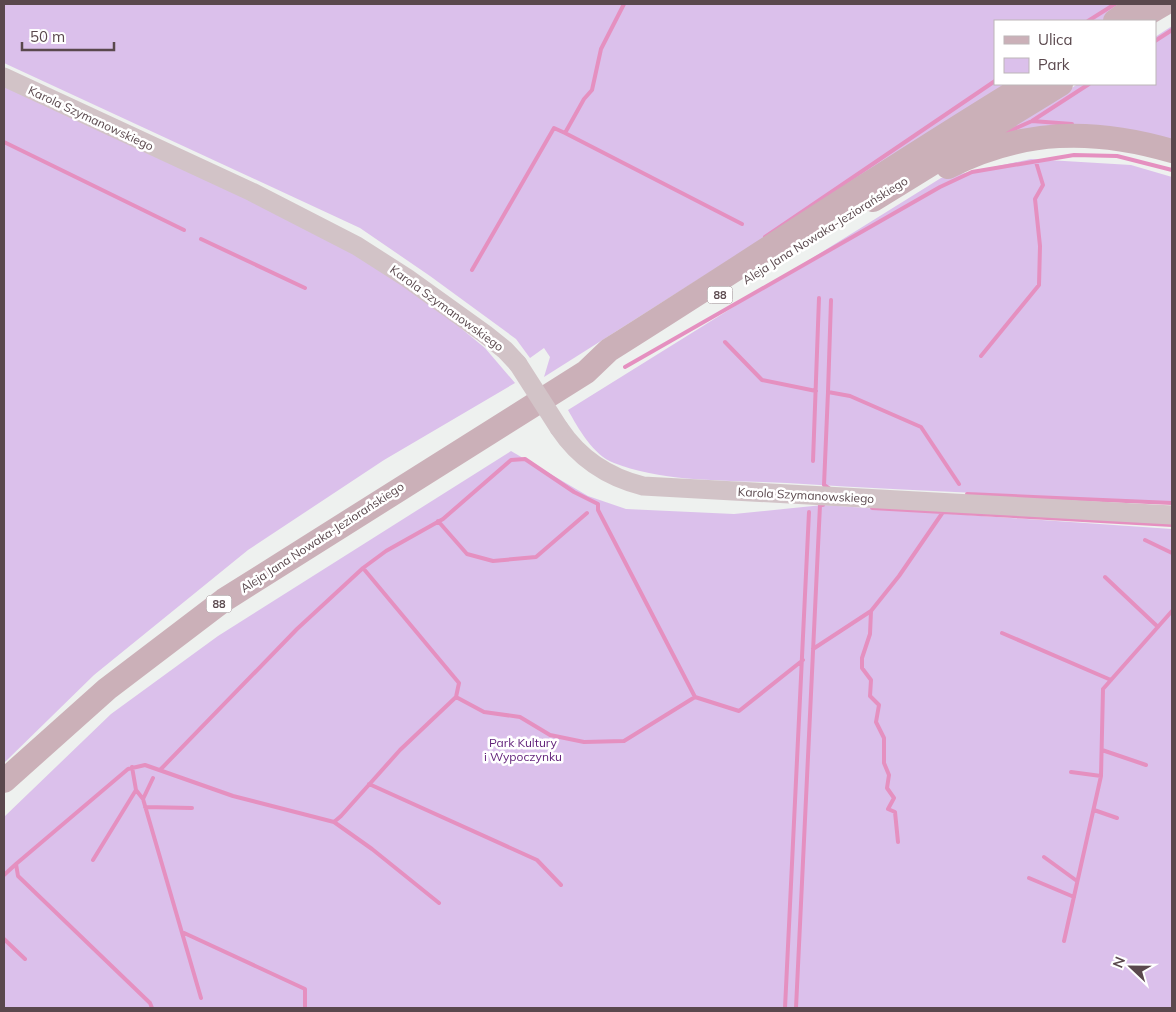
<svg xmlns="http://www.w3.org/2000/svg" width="1176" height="1012" font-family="Mulish,sans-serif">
<rect width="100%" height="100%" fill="#eef1ef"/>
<path fill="#dbc0eb" d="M 4,4 L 1126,4 L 1105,21 L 995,21 L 995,84 L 1007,84 L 544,377 L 550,357 L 544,348 L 530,358 L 516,339 L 430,276 L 360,228 L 4,63 Z
M 1172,26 L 1172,145 L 977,145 L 1078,84 L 1155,84 L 1155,37 Z
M 4,85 L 181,165 L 354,252 L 423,297 L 485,348 L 515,383 L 384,460 L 248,550 L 94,675 L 4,763 Z
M 1031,159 L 1131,165 L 1172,177 L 1172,502 C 1044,496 915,491 787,483 C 732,480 665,483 614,463 C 593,455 578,428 568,410 L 941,178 Z
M 511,451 L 588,496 L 626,509 L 734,514 L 823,505 L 1172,529 L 1172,1008 L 4,1008 L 4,817 L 111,714 L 218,636 Z"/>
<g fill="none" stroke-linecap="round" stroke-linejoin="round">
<path stroke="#e590c0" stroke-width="4" d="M 1088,21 L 1115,4
M 1155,41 L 1172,30
M 1032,121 L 1072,124
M 565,133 L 742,224
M 1005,133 L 1032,121 L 1089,84
M 4,142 L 184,230
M 765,237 L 995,81
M 201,239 L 305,288
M 472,270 L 554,128 L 565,133 L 584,99 L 592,90 L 601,49 L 624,4
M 725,342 L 762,380 L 816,391
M 981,356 L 1039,285 L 1040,246 L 1035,199 L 1043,185 L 1036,162
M 625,367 L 940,187 L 972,172 L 1074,155 L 1117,156 L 1172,170
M 828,392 L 831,300
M 813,461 L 819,298
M 830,489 L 824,485 L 828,392 L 850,396 L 921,427 L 959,484
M 967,494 L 1172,503
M 872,508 L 1172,525
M 438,521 L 467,554 L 493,561 L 536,557 L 587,513
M 1145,540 L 1172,553
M 1105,577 L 1158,627
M 1002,633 L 1111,680
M 813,649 L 871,611
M 456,697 L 484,712 L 520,717 L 550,735 L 584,742 L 624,741 L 695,697
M 1102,750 L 1146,765
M 132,767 L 136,790 L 143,799 L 201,998
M 160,770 L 297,629 L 363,568 L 386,551 L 443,519 L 511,460 L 525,459 L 574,492 L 598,504 L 598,510 L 695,697 L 739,711 L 803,660
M 1071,772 L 1101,776
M 369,784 L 537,860 L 561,885
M 143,799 L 153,778
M 145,807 L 192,808
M 1094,810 L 1117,818
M 334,822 L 372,849 L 439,903
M 898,842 L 895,812 L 888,809 L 894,798 L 887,788 L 889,775 L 884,763 L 884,738 L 876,722 L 879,705 L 870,696 L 871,680 L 862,668 L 862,658 L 870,634 L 871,611 L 899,576 L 943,512
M 1044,857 L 1077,881
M 93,860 L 136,790
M 4,875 L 16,864
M 1029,878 L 1074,897
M 182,932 L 305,989 L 305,1008
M 4,939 L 25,959
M 1064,941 L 1101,776 L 1103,689 L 1172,611
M 152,1008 L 150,1003 L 18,876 L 16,864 L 128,769 L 145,765 L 233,796 L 334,822 L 341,816 L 400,750 L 456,697 L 459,683 L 363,568
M 785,1008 L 809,512
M 796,1008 L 820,505 L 823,505"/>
<path stroke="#d2c3c7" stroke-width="19" d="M 4,77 L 252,192 L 357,246 L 407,278 L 485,334 L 505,350 L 518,364
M 559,428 C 579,458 607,477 643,486 L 1172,515"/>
<path stroke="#cbb0b8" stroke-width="24" d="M 1115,21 L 1139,4
M 1135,21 L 1164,4
M 948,167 C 1023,129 1093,128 1172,151
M 873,200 L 1061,84
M 4,781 L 107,689 L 224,600 L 586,372 L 609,350 C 749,262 886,170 1027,84"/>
<path stroke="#d2c3c7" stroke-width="19" d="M 518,364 L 559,428"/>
</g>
<g text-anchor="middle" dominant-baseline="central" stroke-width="5" stroke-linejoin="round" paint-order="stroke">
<g fill="#fff" stroke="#8c7f82" stroke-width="1">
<rect x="707.5" y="286.5" width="25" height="17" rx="4"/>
<rect x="206.5" y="595.5" width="25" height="17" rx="4"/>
</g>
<g font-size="11" font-weight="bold" fill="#5a484d">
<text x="720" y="295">88</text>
<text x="219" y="604">88</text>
</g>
<g font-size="12" fill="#5a484d" stroke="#fff">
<text transform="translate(91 118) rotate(25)">Karola Szymanowskiego</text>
<text transform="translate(825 230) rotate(-32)">Aleja Jana Nowaka-Jeziorańskiego</text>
<text transform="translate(447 308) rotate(36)">Karola Szymanowskiego</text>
<text transform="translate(806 495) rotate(3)">Karola Szymanowskiego</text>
<text transform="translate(322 537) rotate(-33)">Aleja Jana Nowaka-Jeziorańskiego</text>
</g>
<g font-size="12" fill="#5f1e77" stroke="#fff">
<text x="523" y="742">Park Kultury<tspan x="523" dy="14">i Wypoczynku</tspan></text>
</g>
</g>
<rect width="1176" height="1012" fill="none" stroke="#5a484d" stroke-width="10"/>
<rect x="994" y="20" width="162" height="65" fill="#ffffff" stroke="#bdb6b8"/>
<rect x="1004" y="36" width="25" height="8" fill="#cbb0b8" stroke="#bdb6b8"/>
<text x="1038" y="45" font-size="15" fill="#5a484d">Ulica</text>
<rect x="1004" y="58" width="25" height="15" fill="#dbc0eb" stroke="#bdb6b8"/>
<text x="1038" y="70" font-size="15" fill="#5a484d">Park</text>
<g transform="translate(1131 967) rotate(292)" stroke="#ffffff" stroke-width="4" paint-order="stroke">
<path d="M0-4L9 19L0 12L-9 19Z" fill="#5a484d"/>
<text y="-8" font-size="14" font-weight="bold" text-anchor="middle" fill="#5a484d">N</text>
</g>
<path d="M22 42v8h92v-8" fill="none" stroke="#5a484d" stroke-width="2.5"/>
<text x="30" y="42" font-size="15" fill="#5a484d" stroke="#ffffff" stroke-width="4" paint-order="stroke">50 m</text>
</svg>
